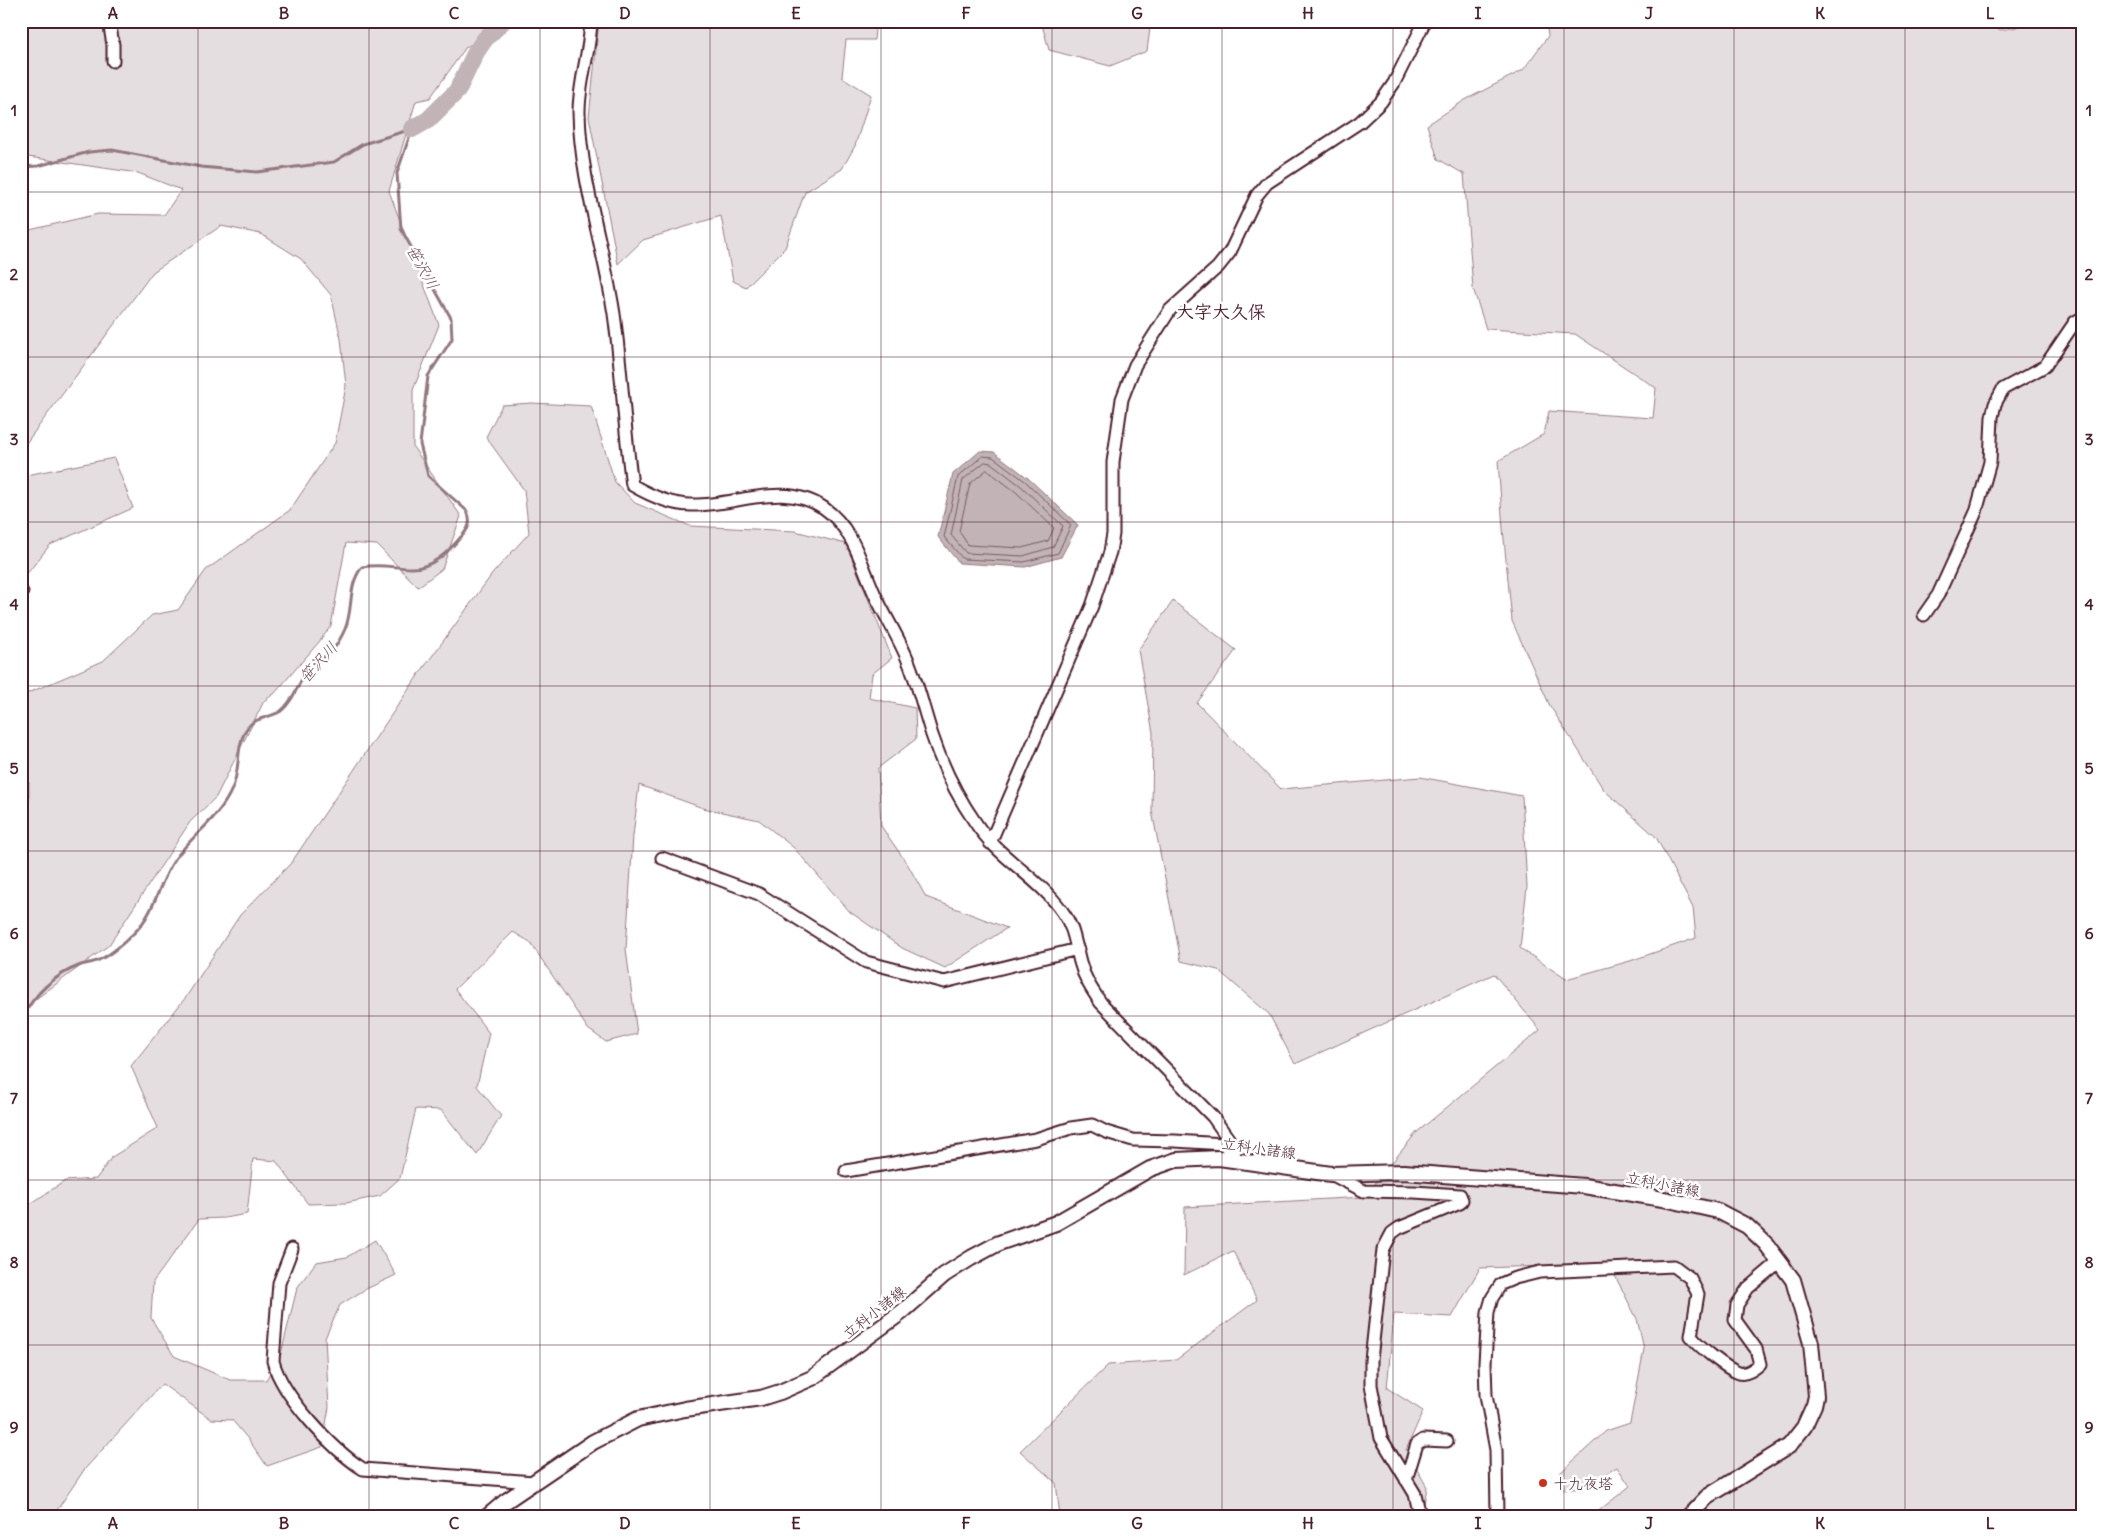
<svg xmlns="http://www.w3.org/2000/svg" width="2103" height="1537" font-family="Delius,'Klee One',sans-serif">
<rect width="100%" height="100%" fill="#fff"/>
<filter id="ink" filterUnits="userSpaceOnUse"><feTurbulence type="fractalNoise" baseFrequency=".02" numOctaves="2"/><feDisplacementMap in="SourceGraphic" scale="10" xChannelSelector="R" yChannelSelector="G"/><feConvolveMatrix kernelMatrix="1 2 1 2 8 2 1 2 1" color-interpolation-filters="sRGB"/></filter>
<g filter="url(#ink)">
<path fill="#e5dee0" stroke="#987e86" d="M 21,21 L 518,21 L 466,47 L 430,98 L 416,101 L 389,191 L 439,325 L 413,390 L 413,447 L 461,516 L 442,569 L 418,587 L 377,545 L 346,543 L 331,626 L 319,642 L 275,693 L 264,701 L 216,797 L 190,822 L 109,945 L 21,1010 L 21,810 L 29,804 L 29,782 L 21,785 L 21,696 L 103,661 L 152,615 L 178,610 L 206,570 L 290,510 L 335,443 L 346,386 L 341,339 L 331,295 L 301,259 L 261,234 L 221,226 L 153,272 L 21,450 L 21,232 L 98,214 L 164,215 L 181,190 L 138,173 L 21,156 Z
M 599,21 L 876,21 L 874,40 L 846,40 L 842,77 L 871,95 L 855,146 L 842,169 L 805,192 L 785,248 L 746,287 L 733,281 L 721,216 L 643,240 L 618,264 L 589,117 Z
M 1041,21 L 1151,21 L 1147,51 L 1110,66 L 1049,50 Z
M 1546,21 L 1978,21 L 2001,30 L 2017,27 L 2022,21 L 2082,21 L 2082,1516 L 1592,1516 L 1630,1486 L 1617,1467 L 1583,1488 L 1564,1490 L 1560,1473 L 1606,1431 L 1630,1423 L 1644,1349 L 1637,1319 L 1609,1264 L 1480,1268 L 1452,1317 L 1394,1314 L 1387,1388 L 1423,1411 L 1406,1450 L 1427,1487 L 1422,1516 L 1060,1516 L 1056,1483 L 1020,1451 L 1108,1365 L 1176,1360 L 1257,1300 L 1233,1251 L 1184,1275 L 1185,1207 L 1364,1197 L 1416,1133 L 1540,1030 L 1494,974 L 1295,1064 L 1269,1014 L 1218,970 L 1181,961 L 1152,811 L 1153,733 L 1138,650 L 1173,601 L 1236,650 L 1197,703 L 1281,789 L 1420,777 L 1522,796 L 1527,887 L 1520,948 L 1566,979 L 1630,961 L 1696,938 L 1693,908 L 1656,837 L 1604,790 L 1550,706 L 1512,621 L 1503,529 L 1498,461 L 1544,434 L 1549,411 L 1653,418 L 1656,388 L 1575,334 L 1486,329 L 1473,288 L 1464,174 L 1438,159 L 1427,125 L 1465,100 L 1523,70 L 1548,36 Z
M 532,403 L 591,406 L 615,482 L 635,503 L 690,526 L 795,531 L 846,544 L 892,658 L 872,674 L 869,698 L 915,708 L 916,739 L 878,768 L 881,826 L 908,865 L 926,897 L 1007,928 L 945,968 L 902,948 L 850,912 L 794,848 L 759,820 L 703,808 L 639,785 L 633,836 L 626,949 L 637,1034 L 606,1042 L 588,1029 L 530,942 L 513,932 L 455,989 L 489,1033 L 477,1086 L 501,1116 L 477,1155 L 441,1110 L 416,1109 L 400,1178 L 380,1196 L 346,1203 L 308,1204 L 276,1161 L 253,1159 L 247,1214 L 225,1218 L 199,1219 L 153,1282 L 151,1318 L 174,1356 L 230,1380 L 266,1380 L 281,1354 L 297,1288 L 316,1262 L 347,1257 L 375,1240 L 396,1275 L 364,1290 L 340,1305 L 325,1338 L 329,1407 L 322,1447 L 267,1466 L 248,1439 L 232,1420 L 211,1419 L 162,1384 L 84,1470 L 53,1516 L 21,1516 L 21,1210 L 65,1181 L 96,1179 L 112,1157 L 158,1128 L 131,1066 L 186,997 L 240,915 L 291,863 L 419,674 L 493,573 L 529,533 L 524,490 L 486,437 L 502,405 Z
M 114,458 L 133,508 L 50,545 L 26,575 L 21,575 L 21,476 Z"/>
<path fill="#c1b3b6" stroke="#91787e" d="M 980,451 L 994,452 L 1028,478 L 1078,525 L 1061,557 L 1025,567 L 959,563 L 938,537 L 953,474 Z"/>
<g fill="none" stroke-linecap="round" stroke-linejoin="round">
<path stroke="#7a5a63" stroke-width="1" d="M 983,456 L 993,457 L 1025,481 L 1071,525 L 1058,553 L 1024,562 L 963,559 L 944,537 L 958,477 Z
M 985,462 L 991,463 L 1021,486 L 1063,526 L 1053,547 L 1023,556 L 966,553 L 951,535 L 963,480 Z
M 987,470 L 1016,492 L 1054,528 L 1048,541 L 1022,548 L 968,545 L 959,531 L 970,484 Z"/>
<path stroke="#91787e" stroke-width="3" d="M 21,167 L 38,166 L 89,152 L 112,150 L 201,167 L 257,172 L 334,162 L 363,144 L 412,129
M 21,1020 C 34,994 54,975 81,965 C 87,963 94,963 99,960 C 112,954 125,942 135,932 C 155,912 159,882 175,859 C 193,834 219,819 232,789 C 241,770 235,744 248,727 C 255,717 271,718 281,711 C 294,701 298,682 308,670 C 314,662 321,659 329,654 C 335,649 342,636 345,629 C 354,608 347,586 362,567 C 382,563 392,568 412,568 C 432,568 448,552 460,538 C 469,529 472,522 467,511 L 428,476 L 420,444 L 428,376 L 452,339 L 451,318 L 401,229 L 397,173 L 412,129"/>
<path stroke="#c1b3b6" stroke-width="18" d="M 412,129 L 428,120 L 457,91 L 476,52 L 485,39 L 503,21"/>
<defs>
<path id="minor" d="M 109,21 L 113,45 L 113,61
M 591,21 C 590,52 579,81 579,112 C 580,178 604,248 614,314 C 622,371 624,428 632,485 C 651,496 673,506 694,505 C 738,505 784,481 824,508 C 854,529 862,567 876,597 C 888,622 904,646 912,671 C 920,692 925,714 932,735 C 942,765 957,796 975,822 C 998,858 1038,877 1062,911 C 1074,927 1075,943 1080,962 C 1084,978 1092,990 1101,1003 L 1213,1117 L 1232,1144 L 1236,1160
M 21,592 L 22,592
M 1924,615 L 1938,595 L 1976,512 L 1990,462 L 1992,417 L 1995,404 L 2003,389 L 2045,366 L 2075,322 L 2082,318
M 990,843 L 1092,606 L 1110,552 L 1113,534 L 1113,462 L 1122,399 L 1135,365 L 1170,310 L 1218,267 L 1230,252 L 1257,195 L 1267,183 L 1360,122 L 1381,102 L 1394,83 L 1425,21
M 662,858 L 759,894 L 866,962 L 944,982 L 1078,949
M 846,1171 L 1036,1139 L 1071,1128 L 1092,1125 L 1106,1132 L 1133,1140 L 1175,1141 L 1224,1144 L 1232,1155
M 1331,1174 L 1364,1191 L 1414,1192 L 1460,1195 L 1462,1200 L 1460,1203 L 1399,1228 L 1392,1233 L 1383,1250 L 1371,1360 L 1371,1385 L 1381,1438 L 1415,1494 L 1420,1516
M 292,1249 L 279,1283 L 273,1361 C 282,1396 333,1450 363,1469 L 533,1482
M 1406,1480 L 1417,1444 L 1423,1440 L 1447,1441
M 1497,1516 L 1496,1450 L 1486,1395 L 1485,1363 L 1488,1312 L 1492,1298 L 1501,1284 L 1515,1278 L 1540,1272 L 1674,1266 L 1690,1278 L 1698,1294 L 1691,1336 C 1698,1346 1727,1369 1739,1373 C 1747,1375 1754,1369 1760,1364 L 1756,1349 L 1735,1320 L 1737,1305 L 1748,1288 L 1780,1261"/>
<path id="major" d="M 488,1516 L 506,1501 L 593,1442 L 638,1419 L 685,1409 L 761,1398 L 780,1392 L 812,1378 L 902,1312 L 944,1275 L 971,1258 L 999,1243 L 1056,1223 L 1150,1169 L 1176,1160 L 1219,1158 L 1331,1174 L 1404,1172 L 1584,1186 L 1669,1200 L 1718,1211 L 1747,1226 L 1766,1244 L 1793,1280 L 1811,1343 L 1816,1396 L 1814,1405 L 1804,1427 L 1789,1446 L 1707,1497 L 1689,1516"/>
</defs>
<use href="#minor" stroke="#4a1f2b" stroke-width="15"/>
<use href="#major" stroke="#4a1f2b" stroke-width="18"/>
<use href="#minor" stroke="#fff" stroke-width="11"/>
<use href="#major" stroke="#fff" stroke-width="14"/>
</g>
</g>
<path fill="none" stroke="#4a1f2b" stroke-width="1" stroke-opacity="0.55" d="M 198,21 L 198,1516M 369,21 L 369,1516M 540,21 L 540,1516M 710,21 L 710,1516M 881,21 L 881,1516M 1052,21 L 1052,1516M 1222,21 L 1222,1516M 1393,21 L 1393,1516M 1564,21 L 1564,1516M 1734,21 L 1734,1516M 1905,21 L 1905,1516M 21,192 L 2082,192M 21,357 L 2082,357M 21,522 L 2082,522M 21,686 L 2082,686M 21,851 L 2082,851M 21,1016 L 2082,1016M 21,1180 L 2082,1180M 21,1345 L 2082,1345"/>
<circle fill="#c8321e" stroke="#fff" stroke-width="2" cx="1543" cy="1483" r="5"/>
<g text-anchor="middle" dominant-baseline="central" stroke-width="5" stroke-linejoin="round" paint-order="stroke">
<g font-size="15" fill="#4a1f2b" stroke="#fff">
<text transform="translate(1259 1148) rotate(8)">立科小諸線</text>
<text transform="translate(1663 1184) rotate(11)">立科小諸線</text>
<text transform="translate(874 1312) rotate(-38)">立科小諸線</text>
</g>
<g font-size="15" fill="#4a1f2b" stroke="#fff" text-anchor="start">
<text x="1553" y="1483">十九夜塔</text>
</g>
<g font-size="16" font-style="italic" fill="#74535c" stroke="#fff">
<text transform="translate(423 267) rotate(61)">笹沢川</text>
<text transform="translate(318 662) rotate(-48)">笹沢川</text>
</g>
<g font-size="18" font-weight="bold" fill="#4a1f2b" stroke="#fff">
<text x="1221" y="311">大字大久保</text>
</g>
</g>
<rect width="2103" height="1537" fill="none" stroke="#fff" stroke-width="55"/>
<rect x="28" y="28" width="2048" height="1482" fill="none" stroke="#4a1f2b" stroke-width="2"/>
<g font-size="16" text-anchor="middle" font-weight="bold" fill="#4a1f2b">
<text x="113" y="19">A</text>
<text x="284" y="19">B</text>
<text x="454" y="19">C</text>
<text x="625" y="19">D</text>
<text x="796" y="19">E</text>
<text x="966" y="19">F</text>
<text x="1137" y="19">G</text>
<text x="1308" y="19">H</text>
<text x="1478" y="19">I</text>
<text x="1649" y="19">J</text>
<text x="1820" y="19">K</text>
<text x="1990" y="19">L</text>
<text x="14" y="116">1</text>
<text x="2089" y="116">1</text>
<text x="14" y="280">2</text>
<text x="2089" y="280">2</text>
<text x="14" y="445">3</text>
<text x="2089" y="445">3</text>
<text x="14" y="610">4</text>
<text x="2089" y="610">4</text>
<text x="14" y="774">5</text>
<text x="2089" y="774">5</text>
<text x="14" y="939">6</text>
<text x="2089" y="939">6</text>
<text x="14" y="1104">7</text>
<text x="2089" y="1104">7</text>
<text x="14" y="1268">8</text>
<text x="2089" y="1268">8</text>
<text x="14" y="1433">9</text>
<text x="2089" y="1433">9</text>
<text x="113" y="1529">A</text>
<text x="284" y="1529">B</text>
<text x="454" y="1529">C</text>
<text x="625" y="1529">D</text>
<text x="796" y="1529">E</text>
<text x="966" y="1529">F</text>
<text x="1137" y="1529">G</text>
<text x="1308" y="1529">H</text>
<text x="1478" y="1529">I</text>
<text x="1649" y="1529">J</text>
<text x="1820" y="1529">K</text>
<text x="1990" y="1529">L</text>
</g>
</svg>
